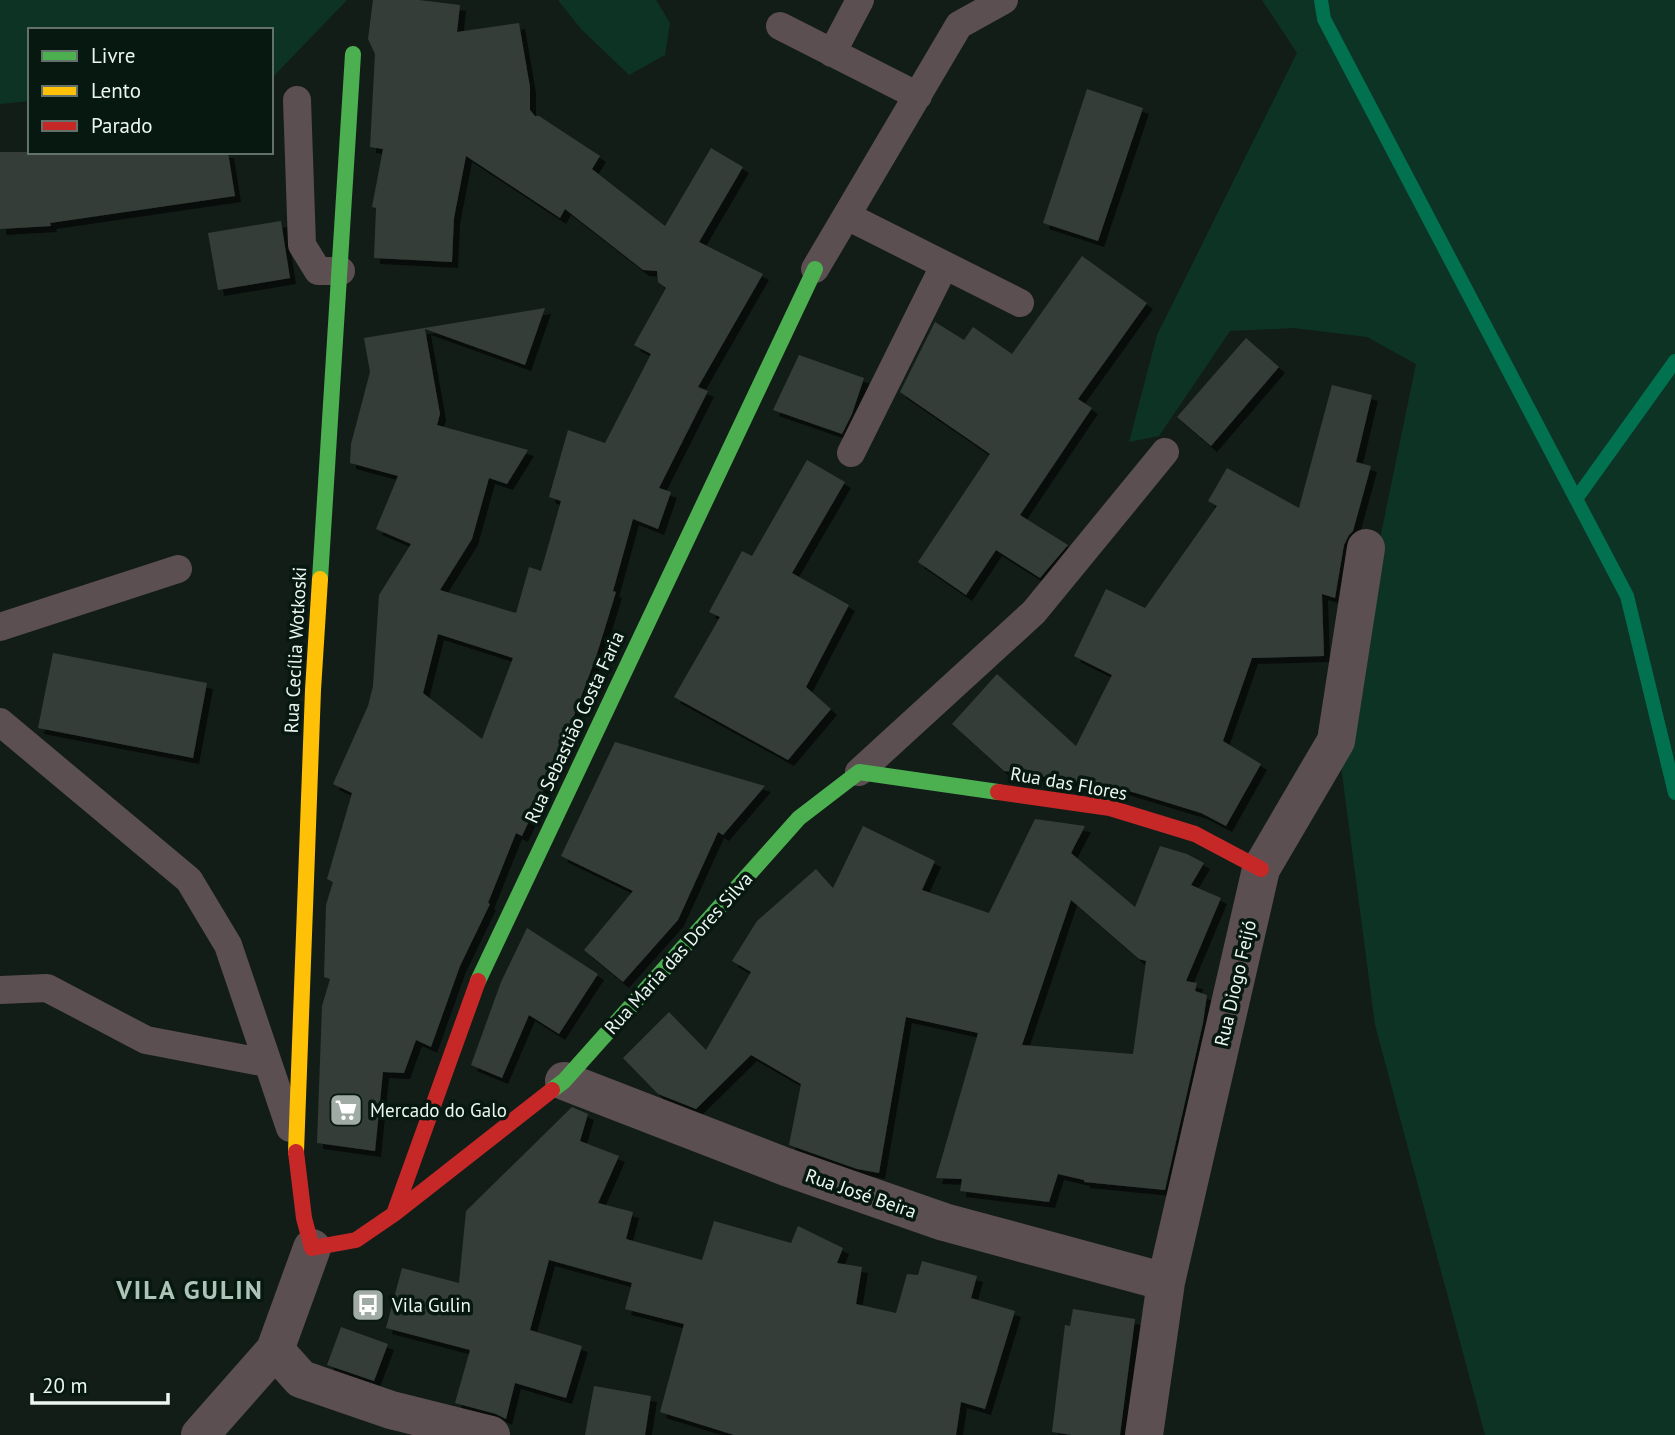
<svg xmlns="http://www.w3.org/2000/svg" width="1675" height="1435" font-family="'PT Sans',sans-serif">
<defs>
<filter id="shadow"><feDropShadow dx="6" dy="6" stdDeviation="0" flood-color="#0009"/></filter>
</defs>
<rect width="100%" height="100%" fill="#131d18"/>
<path fill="#0d3324" d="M 0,0 L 347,0 L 271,79 L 271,30 L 30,30 L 30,101 L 0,104 Z
M 558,0 L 656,0 L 670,23 L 665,55 L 629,75 L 581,29 Z
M 1262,0 L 1675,0 L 1675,1435 L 1485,1435 L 1375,1025 L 1338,743 L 1416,364 L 1367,337 L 1294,328 L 1230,331 L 1159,436 L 1129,442 L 1157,335 L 1297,53 Z"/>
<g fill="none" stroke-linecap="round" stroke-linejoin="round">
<path stroke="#02714f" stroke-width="14" d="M 1321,0 L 1324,19 L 1627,596 L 1675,793
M 1576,499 L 1675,361"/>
</g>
<path fill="#343d38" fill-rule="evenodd" filter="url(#shadow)" d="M 373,0 L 419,0 L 460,5 L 457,32 L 519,23 L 530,87 L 530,110 L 535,116 L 539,116 L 600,156 L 592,169 L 665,226 L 711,148 L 743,167 L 699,242 L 763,274 L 698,387 L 708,391 L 659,488 L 671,492 L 658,529 L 633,519 L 613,591 L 616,592 L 596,657 L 569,729 L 572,730 L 522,836 L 516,833 L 488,903 L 490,904 L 460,966 L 431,1047 L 416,1040 L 404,1073 L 383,1072 L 375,1151 L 317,1143 L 322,1006 L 330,979 L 324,977 L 326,905 L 333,882 L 327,879 L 352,793 L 333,784 L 368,706 L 373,686 L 379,595 L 411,544 L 376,529 L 398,476 L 350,463 L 351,444 L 370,372 L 364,338 L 545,308 L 525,365 L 425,329 L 440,414 L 437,425 L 528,450 L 507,484 L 489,478 L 472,539 L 440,590 L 516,613 L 529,567 L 541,571 L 561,501 L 549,497 L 568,430 L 605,443 L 651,354 L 634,345 L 666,288 L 658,282 L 657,271 L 643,270 L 565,209 L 560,218 L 466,156 L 454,218 L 452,262 L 374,258 L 376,208 L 372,207 L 383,149 L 370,147 L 375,54 L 368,39 ZM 438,634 L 513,658 L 482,739 L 423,693 Z
M 1087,89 L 1143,108 L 1098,241 L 1043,223 Z
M 0,152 L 228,152 L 235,196 L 50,223 L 51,226 L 0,229 Z
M 281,221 L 290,278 L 218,290 L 208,233 Z
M 1082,256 L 1147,303 L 1078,399 L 1092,408 L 1020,515 L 1068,545 L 1040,578 L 996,550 L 966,595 L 918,562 L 990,454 L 900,392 L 935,322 L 964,340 L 973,327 L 1012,354 Z
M 1246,338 L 1279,367 L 1211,446 L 1177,417 Z
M 799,355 L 864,378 L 852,414 L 842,434 L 773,410 Z
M 1332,385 L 1372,395 L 1356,462 L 1371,466 L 1353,531 L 1349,535 L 1344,545 L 1335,598 L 1322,594 L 1324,656 L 1252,658 L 1223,741 L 1261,764 L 1226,826 L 1201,813 L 1116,787 L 1004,771 L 952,724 L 997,674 L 1076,746 L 1112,675 L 1074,656 L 1106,589 L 1145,608 L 1217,506 L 1208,501 L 1227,468 L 1299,508 Z
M 807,460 L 845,482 L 792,573 L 849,605 L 806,687 L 831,709 L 788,760 L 674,697 L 720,617 L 709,612 L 742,551 L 752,556 Z
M 53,653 L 207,683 L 193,758 L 38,728 Z
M 615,742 L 765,786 L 723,835 L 718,832 L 678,920 L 623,982 L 584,950 L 633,891 L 561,856 Z
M 1035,819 L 1085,826 L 1071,853 L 1135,907 L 1160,846 L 1187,854 L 1204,863 L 1191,885 L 1221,898 L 1186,981 L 1197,983 L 1195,991 L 1207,995 L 1203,1023 L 1165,1190 L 1084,1182 L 1084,1180 L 1058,1174 L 1049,1202 L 960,1191 L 962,1179 L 936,1178 L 978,1033 L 906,1017 L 879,1173 L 857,1169 L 789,1145 L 801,1084 L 751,1055 L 696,1109 L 658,1094 L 623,1058 L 669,1012 L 706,1050 L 751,972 L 732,961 L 757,921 L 816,869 L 833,888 L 863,826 L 935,861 L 922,890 L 989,913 ZM 1071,900 L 1139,959 L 1146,961 L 1133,1054 L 1022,1045 Z
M 527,928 L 598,974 L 559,1034 L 529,1015 L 502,1078 L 471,1065 L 501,982 Z
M 572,1107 L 588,1114 L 580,1141 L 619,1156 L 598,1203 L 633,1212 L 626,1239 L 702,1260 L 714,1221 L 791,1243 L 798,1226 L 843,1248 L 837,1263 L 862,1267 L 856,1304 L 896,1313 L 907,1274 L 918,1275 L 922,1261 L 977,1276 L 971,1298 L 1015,1311 L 985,1409 L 961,1402 L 956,1435 L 734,1435 L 660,1412 L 684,1324 L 625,1309 L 632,1283 L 549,1260 L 530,1330 L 582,1346 L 566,1398 L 515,1383 L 506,1419 L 496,1414 L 455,1403 L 470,1350 L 386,1328 L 402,1268 L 459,1283 L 466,1211 Z
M 1073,1309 L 1135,1319 L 1120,1435 L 1072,1435 L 1052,1432 L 1065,1325 L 1070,1326 Z
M 341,1327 L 388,1344 L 374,1381 L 327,1365 Z
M 594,1386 L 651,1396 L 645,1435 L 585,1435 Z"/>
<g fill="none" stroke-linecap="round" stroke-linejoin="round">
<path stroke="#5c4f51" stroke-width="28" d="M 780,26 L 918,96
M 832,53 L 860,0
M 297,100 L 302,245 L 318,271 L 341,271
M 847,216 L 1020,303
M 815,269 L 959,25 L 1004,0
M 851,453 L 944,266
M 0,627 L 178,569
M 0,722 L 189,880 L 228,945 L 290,1128
M 859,772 L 1034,612 L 1165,452
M 0,990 L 47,988 L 146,1040 L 267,1063"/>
<path stroke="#5c4f51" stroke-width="38" d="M 564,1081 L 786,1167 L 944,1222 L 1166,1282
M 275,1350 L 301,1379 L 391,1410 L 491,1435
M 200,1435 L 275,1350 L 312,1248
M 1144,1435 L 1166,1282 L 1261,869 L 1336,741 L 1366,548"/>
<path stroke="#4caf50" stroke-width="16" d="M 320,579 L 353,54
M 478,981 L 815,269
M 552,1090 L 564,1081 L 799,818 L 859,772 L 998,792"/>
<path stroke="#ffc107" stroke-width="16" d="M 296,1152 L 313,690 L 320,579"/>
<path stroke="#c62828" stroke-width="16" d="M 998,792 L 1110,808 L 1195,834 L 1261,869
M 296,1152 L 304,1218 L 312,1248 L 356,1240 L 394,1214 L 552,1090
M 394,1214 L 478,981"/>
</g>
<defs>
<symbol id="supermarket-square" viewBox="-11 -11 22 22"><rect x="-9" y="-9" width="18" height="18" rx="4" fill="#a0aba5" stroke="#061810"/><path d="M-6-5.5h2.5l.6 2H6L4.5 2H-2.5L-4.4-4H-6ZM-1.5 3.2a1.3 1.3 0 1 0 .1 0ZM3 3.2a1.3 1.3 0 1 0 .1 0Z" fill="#fff"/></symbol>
<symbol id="bus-square" viewBox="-11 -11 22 22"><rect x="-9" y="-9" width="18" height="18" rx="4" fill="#a0aba5" stroke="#061810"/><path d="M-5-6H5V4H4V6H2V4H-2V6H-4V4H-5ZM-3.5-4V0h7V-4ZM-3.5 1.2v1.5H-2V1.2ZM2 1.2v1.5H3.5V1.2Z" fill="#fff"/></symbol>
</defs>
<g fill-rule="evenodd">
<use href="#supermarket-square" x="327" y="1091" width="38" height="38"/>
<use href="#bus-square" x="349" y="1286" width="38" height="38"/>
</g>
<g text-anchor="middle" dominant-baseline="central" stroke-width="7" stroke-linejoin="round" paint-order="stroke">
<g font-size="19" fill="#ecf7f1" stroke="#061810">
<text transform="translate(295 650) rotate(-87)">Rua Cecília Wotkoski</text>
<text transform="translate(574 727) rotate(-65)">Rua Sebastião Costa Faria</text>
<text transform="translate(1069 783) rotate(10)">Rua das Flores</text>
<text transform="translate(678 953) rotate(-48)">Rua Maria das Dores Silva</text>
<text transform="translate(1235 983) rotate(-77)">Rua Diogo Feijó</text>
<text transform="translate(861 1193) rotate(19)">Rua José Beira</text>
</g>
<g font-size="19" fill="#ecf7f1" stroke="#061810" text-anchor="start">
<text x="370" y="1110">Mercado do Galo</text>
<text x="392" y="1305">Vila Gulin</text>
</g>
<g font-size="26" font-weight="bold" letter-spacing="2" fill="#aec4b9" stroke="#061810">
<text x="190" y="1289">VILA GULIN</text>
</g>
</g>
<rect x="28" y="28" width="245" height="126" fill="#061810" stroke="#62716a" stroke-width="2"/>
<rect x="42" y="51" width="35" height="10" fill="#4caf50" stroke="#62716a" stroke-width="2"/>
<text x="91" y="63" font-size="21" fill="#ecf7f1">Livre</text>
<rect x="42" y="86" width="35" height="10" fill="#ffc107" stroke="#62716a" stroke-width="2"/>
<text x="91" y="98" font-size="21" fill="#ecf7f1">Lento</text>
<rect x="42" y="121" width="35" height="10" fill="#c62828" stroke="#62716a" stroke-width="2"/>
<text x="91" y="133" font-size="21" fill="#ecf7f1">Parado</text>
<path d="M32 1393v10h136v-10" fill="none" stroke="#ecf7f1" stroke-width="3.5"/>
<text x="42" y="1393" font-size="21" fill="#ecf7f1" stroke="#061810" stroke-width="5" paint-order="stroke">20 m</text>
</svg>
